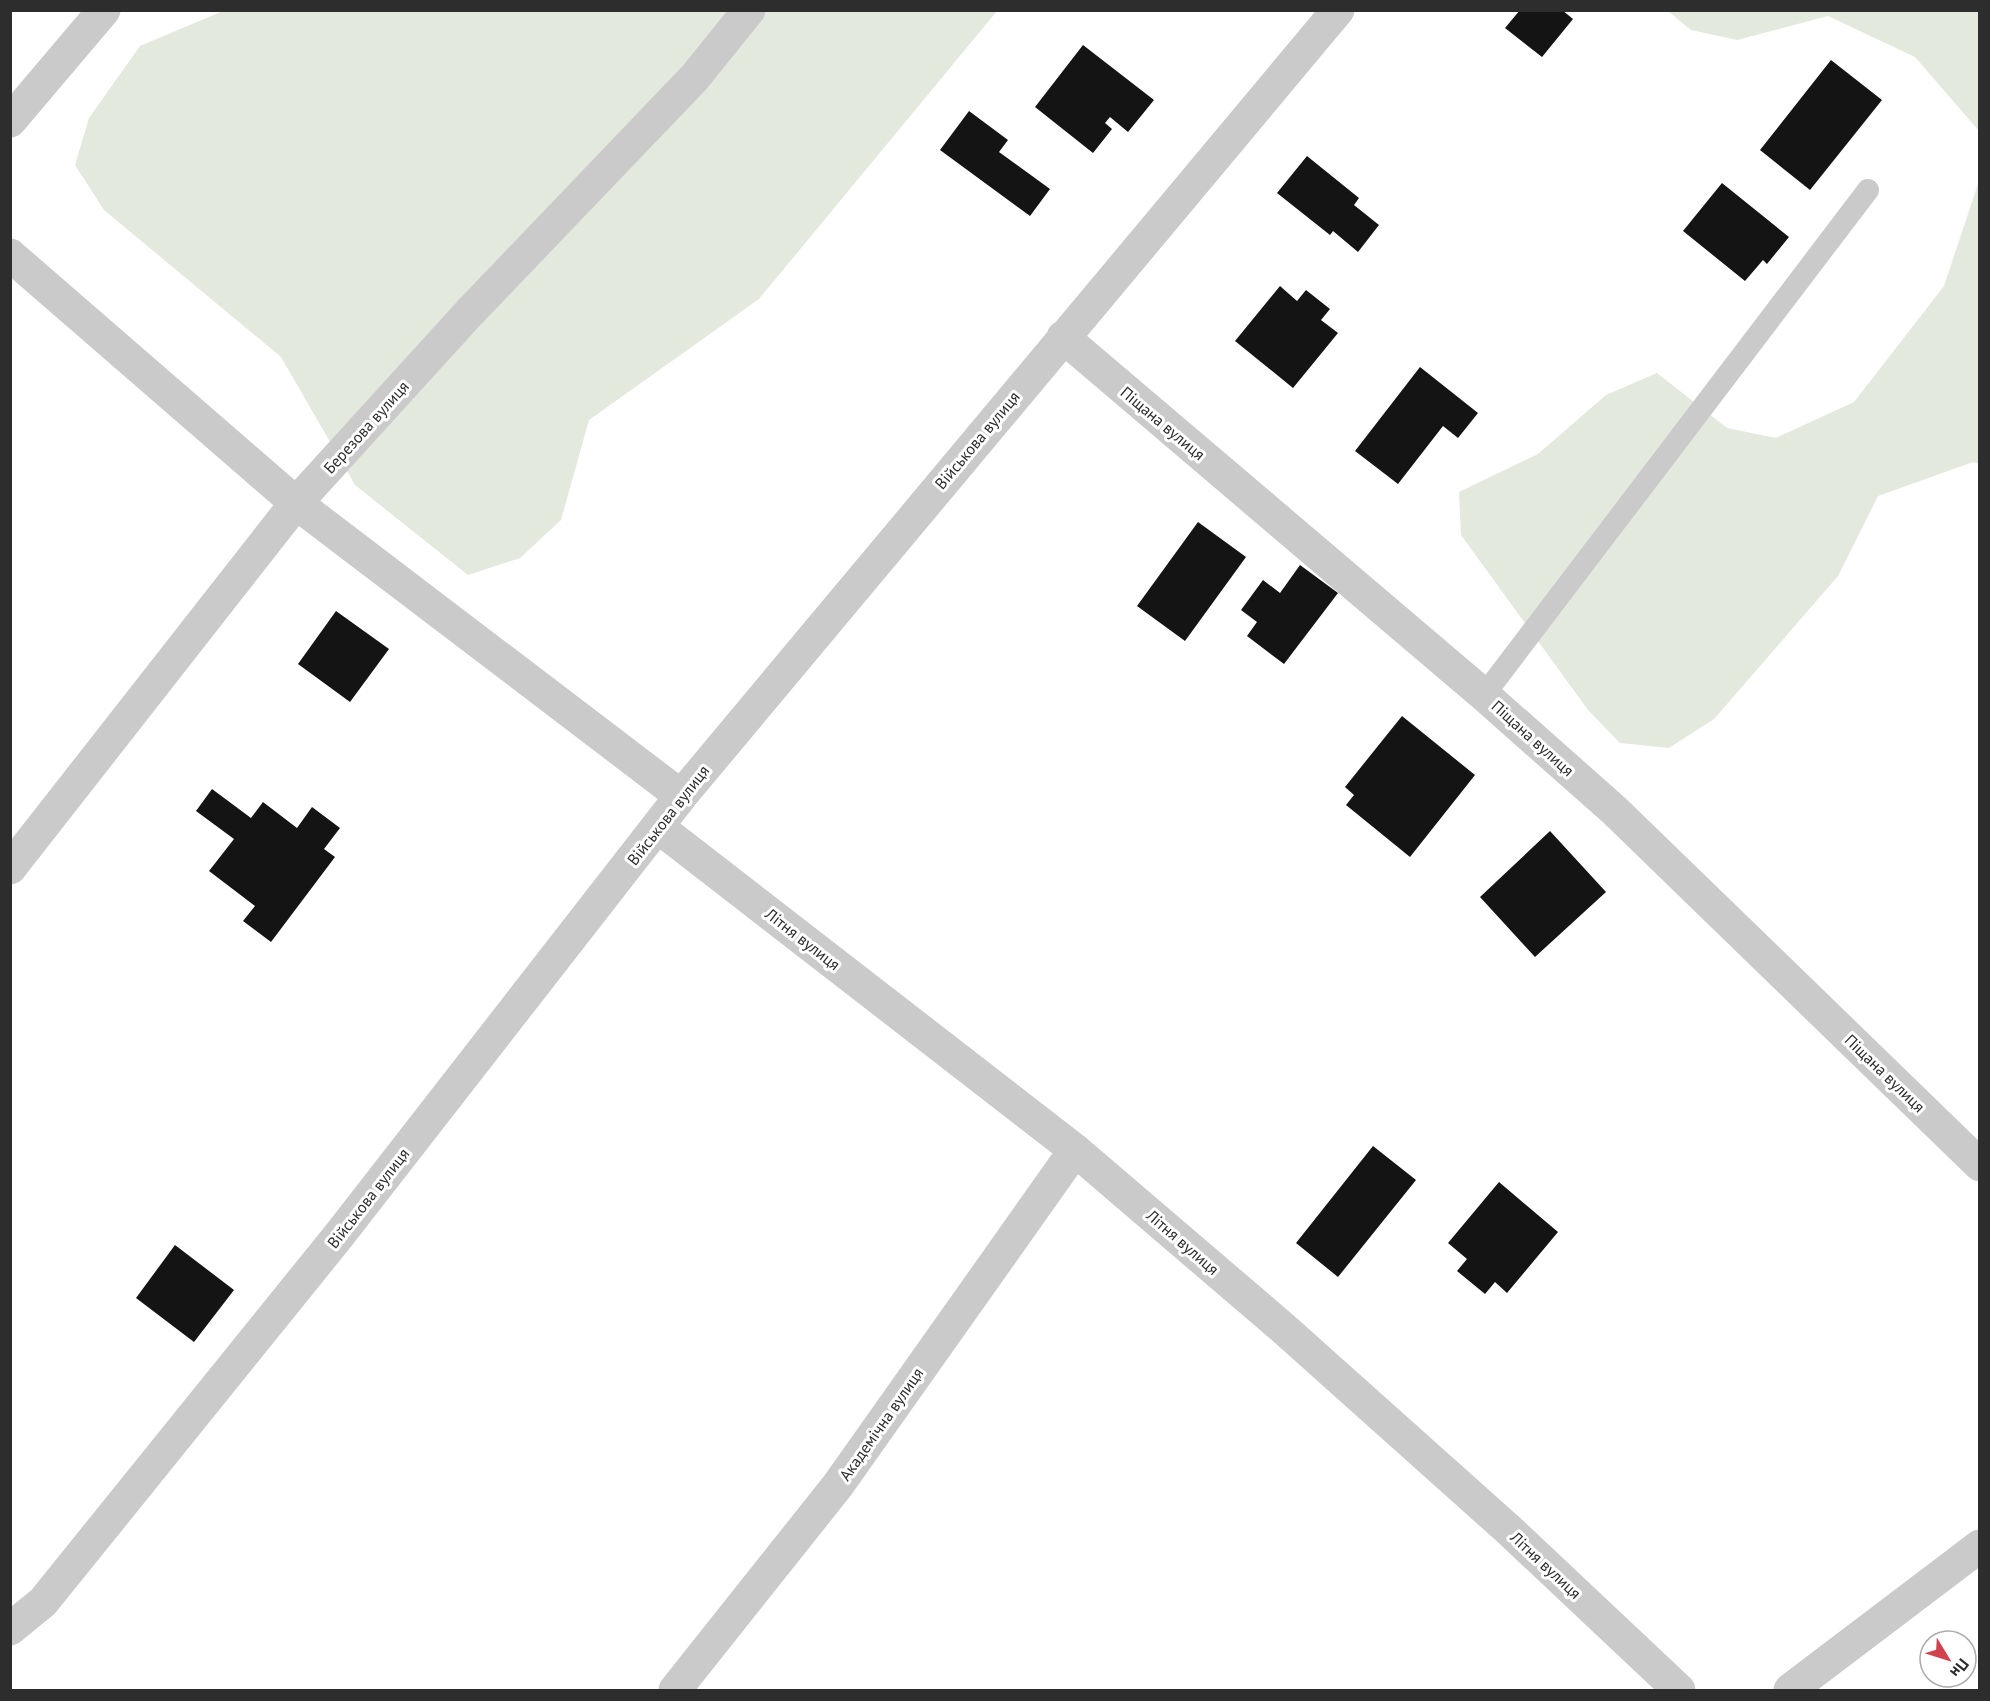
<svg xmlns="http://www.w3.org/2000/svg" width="1990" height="1701" font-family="'PT Sans',sans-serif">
<rect width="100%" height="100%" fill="#fff"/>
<path fill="#e3e9dc" d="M 223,11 L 997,11 L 759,299 L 589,420 L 561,520 L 520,558 L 468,575 L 355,485 L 281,357 L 104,210 L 75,165 L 89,118 L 140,46 Z
M 1668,11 L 1979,11 L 1979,131 L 1915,57 L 1828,16 L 1737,40 L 1691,30 Z
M 1979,181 L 1979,464 L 1973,462 L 1878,496 L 1838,576 L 1714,719 L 1669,748 L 1620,743 L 1588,710 L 1461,535 L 1459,492 L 1538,454 L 1606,395 L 1657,373 L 1727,428 L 1776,438 L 1854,402 L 1944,286 Z"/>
<path fill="#141414" d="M 1520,10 L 1562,10 L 1573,19 L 1542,57 L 1505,28 Z
M 1083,45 L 1154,100 L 1128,132 L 1110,117 L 1105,123 L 1112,129 L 1093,153 L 1035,107 Z
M 1831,60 L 1882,100 L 1810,190 L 1760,150 Z
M 969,111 L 1008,140 L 999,152 L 1050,189 L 1030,216 L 940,150 Z
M 1307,156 L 1359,198 L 1354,205 L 1379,225 L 1358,252 L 1333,231 L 1330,235 L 1277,193 Z
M 1722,183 L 1789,237 L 1767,264 L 1763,260 L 1745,281 L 1683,231 Z
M 1280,286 L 1297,301 L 1306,290 L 1330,309 L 1321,320 L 1338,333 L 1293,388 L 1235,341 Z
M 1420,367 L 1478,413 L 1458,438 L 1443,426 L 1398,484 L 1355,451 Z
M 1198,522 L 1246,557 L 1185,641 L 1137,606 Z
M 1300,565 L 1338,593 L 1284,664 L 1247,636 L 1257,622 L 1241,610 L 1263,580 L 1280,593 Z
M 336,611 L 389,649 L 350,702 L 298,664 Z
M 1402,716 L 1475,775 L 1410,857 L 1346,805 L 1354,795 L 1345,787 Z
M 212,789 L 251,818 L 263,802 L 297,828 L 312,807 L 340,828 L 324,849 L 335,857 L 271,942 L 243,921 L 255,906 L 209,871 L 234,839 L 196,811 Z
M 1550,831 L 1606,892 L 1535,957 L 1480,897 Z
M 1373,1146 L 1416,1180 L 1338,1277 L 1296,1243 Z
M 1499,1182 L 1558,1232 L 1507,1293 L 1495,1282 L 1485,1294 L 1457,1271 L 1467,1259 L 1448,1243 Z
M 175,1245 L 234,1290 L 194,1342 L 136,1298 Z"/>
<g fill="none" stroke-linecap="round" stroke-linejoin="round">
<path stroke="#cacaca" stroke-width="22" d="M 1484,695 L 1868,190"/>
<path stroke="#cacaca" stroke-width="33" d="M 10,121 L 104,10
M 10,255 L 296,503 L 681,796
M 1063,337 L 1484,695 L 1614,810 L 1980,1165
M 658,827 L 1075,1150 L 1283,1328 L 1509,1530 L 1679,1690
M 10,868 L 296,503 L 469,313 L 695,77 L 749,10
M 10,1629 L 43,1602 L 340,1234 L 681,796 L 1338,10
M 675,1690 L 838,1485 L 1075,1150
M 1790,1690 L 1980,1546"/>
</g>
<g text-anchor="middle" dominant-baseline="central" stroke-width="6" stroke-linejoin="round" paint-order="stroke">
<g font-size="16" fill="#2d2d2d" stroke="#fff">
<text transform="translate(1163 423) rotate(40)">Піщана вулиця</text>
<text transform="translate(366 427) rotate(-48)">Березова вулиця</text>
<text transform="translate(977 440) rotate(-50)">Військова вулиця</text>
<text transform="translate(1533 738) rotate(42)">Піщана вулиця</text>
<text transform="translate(668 815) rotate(-52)">Військова вулиця</text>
<text transform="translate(803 939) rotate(38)">Літня вулиця</text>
<text transform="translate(1885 1073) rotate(44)">Піщана вулиця</text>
<text transform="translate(368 1198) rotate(-52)">Військова вулиця</text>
<text transform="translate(1183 1242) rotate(41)">Літня вулиця</text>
<text transform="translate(881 1424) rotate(-55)">Академічна вулиця</text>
<text transform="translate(1546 1565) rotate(43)">Літня вулиця</text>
</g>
</g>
<rect width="1990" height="1701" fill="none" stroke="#2d2d2d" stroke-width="24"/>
<g transform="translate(1948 1659) rotate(128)"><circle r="28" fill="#ffffff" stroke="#ababab" stroke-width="1.5"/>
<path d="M0-4.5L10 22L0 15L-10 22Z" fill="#d1424c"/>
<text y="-9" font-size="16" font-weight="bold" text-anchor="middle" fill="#2d2d2d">Пн</text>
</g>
</svg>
